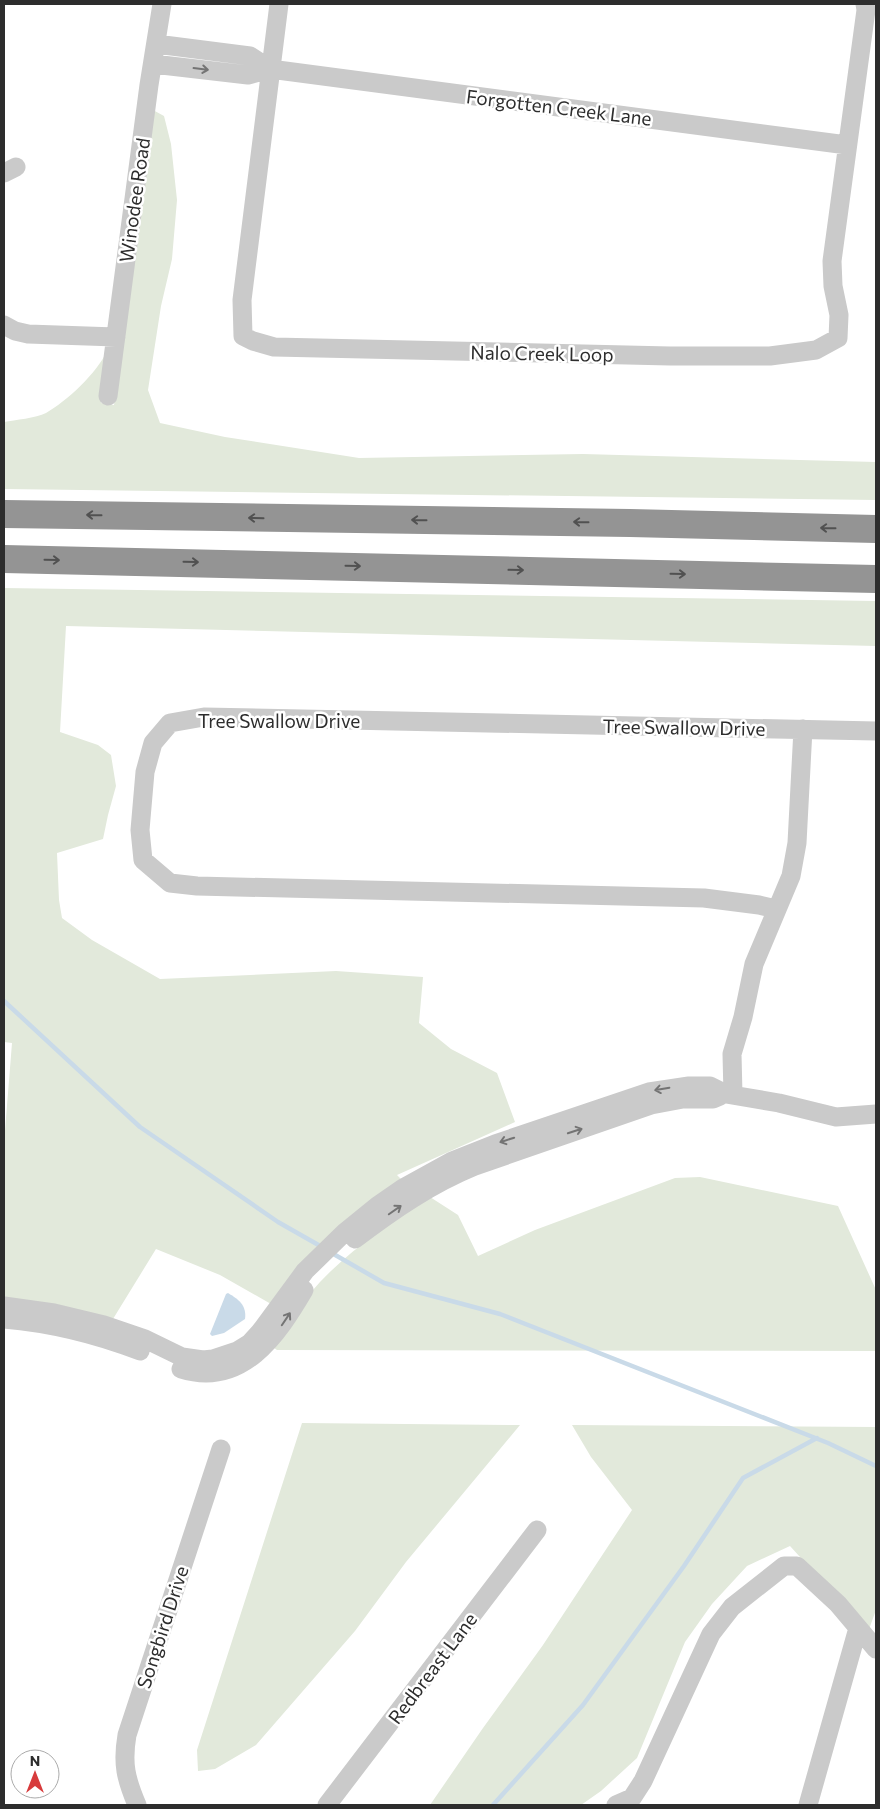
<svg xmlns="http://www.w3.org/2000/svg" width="880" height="1809" font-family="Commissioner,sans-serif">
<rect width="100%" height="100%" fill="#fff"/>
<path fill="#e2e9db" d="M 153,110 L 164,116 L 171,144 L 177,200 L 172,259 L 161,306 L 148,390 L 160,423 L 225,437 L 359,458 L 583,454 L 876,462 L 876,500 L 4,489 L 4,422 C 15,420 36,418 46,413 C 67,401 97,373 107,351 L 101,403 L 114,405 Z
M 4,588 L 876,601 L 876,646 L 66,626 L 60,732 L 98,745 L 111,755 L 116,786 L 108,815 L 103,839 L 57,853 L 59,900 L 62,918 L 92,940 L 160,979 L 336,971 L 423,977 L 419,1023 L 451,1049 L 497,1073 L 515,1122 L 397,1175 L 402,1180 L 271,1304 L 220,1275 L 156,1249 L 113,1319 L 4,1298 L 4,1143 L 12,1043 L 4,1042 Z
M 700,1177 L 838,1206 L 876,1290 L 876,1351 L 277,1350 L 274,1348 C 288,1326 302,1301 320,1282 C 352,1248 391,1223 430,1197 L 458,1215 L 478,1256 L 535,1230 L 675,1178 Z
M 302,1423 L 520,1425 L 406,1562 L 355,1631 L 256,1745 L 215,1769 L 198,1771 L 197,1750 Z
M 572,1425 L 876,1427 L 876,1610 L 868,1632 L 790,1546 L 747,1566 L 712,1604 L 685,1642 L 637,1758 L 601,1791 L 581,1805 L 430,1805 L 483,1728 L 543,1645 L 632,1510 L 591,1457 Z"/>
<path fill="#c9dae8" d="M 228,1293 C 238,1299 247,1305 245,1319 L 224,1333 L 212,1336 L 210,1334 L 226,1294 Z"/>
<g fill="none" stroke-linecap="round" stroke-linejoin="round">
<path stroke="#c9dae8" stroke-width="4.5" d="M 4,1001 L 140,1127 L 278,1222 L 322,1247
M 330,1252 L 384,1283 L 500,1314 L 828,1443 L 876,1466
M 493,1805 L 583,1705 L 684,1566 L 743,1478 L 817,1438"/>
<path stroke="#cacaca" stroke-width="19" d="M 279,4 L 242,300 L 243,336 L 253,341 L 274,347 L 670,356 L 770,356 L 816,350 L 838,338 L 839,315 L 833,286 L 832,261 L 866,10 L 865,4
M 156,44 L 250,56 L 270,69
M 153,64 L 248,75 L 270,69 L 847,145
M 4,173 L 16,167
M 4,325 L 15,331 L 28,334 L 116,337
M 108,396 L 149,85 L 162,4
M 776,909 L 759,905 L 704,898 L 197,886 L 170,883 L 143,860 L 140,830 L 145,772 L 153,743 L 170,723 L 204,717 L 876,731
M 733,1095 L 732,1054 L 743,1017 L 754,964 L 791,876 L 797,843 L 803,729
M 355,1239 C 393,1210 431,1184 475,1166 L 651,1105 L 683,1099 L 713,1099 L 720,1096
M 4,1306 L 54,1313 L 104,1325 L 145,1339 L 182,1357 L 203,1360 L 213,1359 L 237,1351 L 250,1343 L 260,1332 L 305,1271 L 345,1232 L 377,1206 L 403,1188 L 452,1161 L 495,1144 L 649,1092 L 689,1086 L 710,1086 L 726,1094 L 779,1103 L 836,1117 L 876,1114
M 4,1319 C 51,1323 96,1334 140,1351
M 181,1369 C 242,1388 277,1336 304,1290
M 137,1805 C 126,1779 122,1764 127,1735 L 221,1449
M 327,1805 L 537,1530
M 616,1805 L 632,1798 L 643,1781 L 711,1634 L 732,1607 L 784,1566 L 797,1566 L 838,1604 L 876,1649
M 808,1805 L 858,1628"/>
<path stroke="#949494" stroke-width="28" d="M 4,514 L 630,523 L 876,529
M 4,559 L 876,579"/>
</g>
<defs><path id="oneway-shaft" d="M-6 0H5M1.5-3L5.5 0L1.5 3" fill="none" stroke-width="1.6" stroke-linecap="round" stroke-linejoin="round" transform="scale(1.25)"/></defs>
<g stroke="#747474">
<use href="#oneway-shaft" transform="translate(201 69) rotate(7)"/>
<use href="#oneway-shaft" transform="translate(662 1089) rotate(170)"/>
<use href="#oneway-shaft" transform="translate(575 1131) rotate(-18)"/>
<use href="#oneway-shaft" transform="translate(507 1140) rotate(162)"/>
<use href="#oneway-shaft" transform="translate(395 1210) rotate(-35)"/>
<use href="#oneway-shaft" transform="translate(286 1319) rotate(-56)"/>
</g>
<g stroke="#515151">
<use href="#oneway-shaft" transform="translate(94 515) rotate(-179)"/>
<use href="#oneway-shaft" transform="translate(256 518) rotate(-179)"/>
<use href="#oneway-shaft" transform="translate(419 520) rotate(-179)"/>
<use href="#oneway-shaft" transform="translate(581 522) rotate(-179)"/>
<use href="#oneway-shaft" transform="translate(828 528) rotate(-179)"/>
<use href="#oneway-shaft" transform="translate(52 560) rotate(1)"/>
<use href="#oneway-shaft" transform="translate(191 562) rotate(1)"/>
<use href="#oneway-shaft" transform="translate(353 566) rotate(1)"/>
<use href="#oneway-shaft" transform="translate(516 570) rotate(1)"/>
<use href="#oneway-shaft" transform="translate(678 574) rotate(1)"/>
</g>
<g text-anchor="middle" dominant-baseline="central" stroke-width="5" stroke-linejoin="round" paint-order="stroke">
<g font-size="19" fill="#2d2d2d" stroke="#fff">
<text transform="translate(559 107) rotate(7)">Forgotten Creek Lane</text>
<text transform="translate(134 200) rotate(-82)">Winodee Road</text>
<text transform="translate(542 353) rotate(1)">Nalo Creek Loop</text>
<text x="279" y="720">Tree Swallow Drive</text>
<text transform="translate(684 727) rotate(1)">Tree Swallow Drive</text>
<text transform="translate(162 1627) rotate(-72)">Songbird Drive</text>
<text transform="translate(432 1668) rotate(-53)">Redbreast Lane</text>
</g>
</g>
<rect width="880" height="1809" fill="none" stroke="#2d2d2d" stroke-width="10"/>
<g transform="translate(35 1774)"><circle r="24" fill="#ffffff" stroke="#ababab"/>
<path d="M0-4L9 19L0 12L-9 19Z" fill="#d73b3c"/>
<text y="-8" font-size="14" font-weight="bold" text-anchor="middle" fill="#2d2d2d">N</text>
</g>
</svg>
